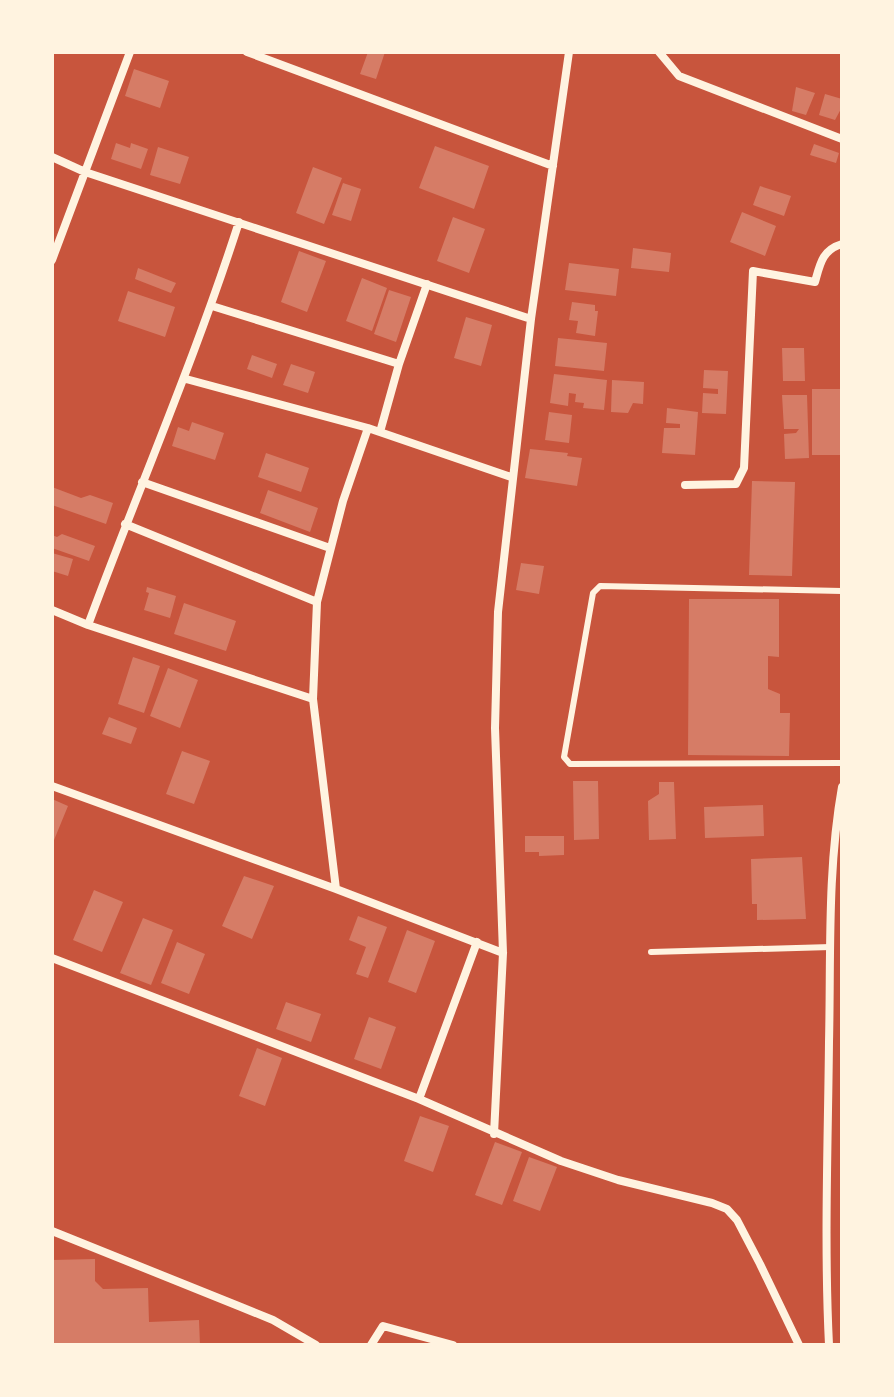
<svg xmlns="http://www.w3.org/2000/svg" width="894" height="1397" font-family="'Source Serif 4',serif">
<rect width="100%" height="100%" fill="#c8553d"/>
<path fill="#d67c66" d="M 368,52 L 385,52 L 376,79 L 360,74 Z
M 134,69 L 169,81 L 160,108 L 125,96 Z
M 796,87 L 815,93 L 806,115 L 792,111 Z
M 825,94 L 842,99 L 842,107 L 835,120 L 819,115 Z
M 116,143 L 130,148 L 131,143 L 148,149 L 141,169 L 111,159 Z
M 814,144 L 839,153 L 836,163 L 810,155 Z
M 435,146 L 489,166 L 474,209 L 419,188 Z
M 158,147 L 189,157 L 180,184 L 150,175 Z
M 313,167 L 342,178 L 324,224 L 296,213 Z
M 343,183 L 361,189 L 351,221 L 332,215 Z
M 760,186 L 791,196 L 784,216 L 753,205 Z
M 742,212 L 776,226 L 765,256 L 730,242 Z
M 453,217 L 485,229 L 469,273 L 437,261 Z
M 633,248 L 671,253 L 669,272 L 631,268 Z
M 299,251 L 326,261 L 307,312 L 281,302 Z
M 569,263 L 619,269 L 616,296 L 565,290 Z
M 138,268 L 176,283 L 171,293 L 135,279 Z
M 362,278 L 387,288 L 372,331 L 346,321 Z
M 389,290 L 411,297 L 396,342 L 374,334 Z
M 128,291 L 175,307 L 165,337 L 118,321 Z
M 572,302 L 595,305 L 595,311 L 598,311 L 595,336 L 576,333 L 578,321 L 569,320 Z
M 466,317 L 492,325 L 481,366 L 454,358 Z
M 558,338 L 607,343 L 604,371 L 555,366 Z
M 782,348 L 804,348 L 805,381 L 783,381 Z
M 252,355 L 277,364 L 272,378 L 247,369 Z
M 291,364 L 315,372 L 308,393 L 283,385 Z
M 704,370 L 728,371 L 726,414 L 702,413 L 703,393 L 718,394 L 718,389 L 703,388 Z
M 554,374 L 607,380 L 604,410 L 583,408 L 584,403 L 575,402 L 576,394 L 569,393 L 568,406 L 550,403 Z
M 612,380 L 644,382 L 643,404 L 633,403 L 628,413 L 611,412 Z
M 812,389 L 842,389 L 842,455 L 812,455 Z
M 782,395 L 807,395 L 809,458 L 785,459 L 784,434 L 796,433 L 799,429 L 784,429 Z
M 667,408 L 698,412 L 695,455 L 662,453 L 664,428 L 680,428 L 680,424 L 666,423 Z
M 549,412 L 572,415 L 569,443 L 545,440 Z
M 192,422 L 224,433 L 215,460 L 172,446 L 178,427 L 189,431 Z
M 530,449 L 568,453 L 567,456 L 582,458 L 577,486 L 525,478 Z
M 266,453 L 309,468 L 301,492 L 258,477 Z
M 752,481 L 795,482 L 792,576 L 749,575 Z
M 52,487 L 81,498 L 90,495 L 113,503 L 106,524 L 52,505 Z
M 268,490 L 318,508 L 310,532 L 260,513 Z
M 62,534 L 95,546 L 89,561 L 52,548 L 52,535 L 57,537 Z
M 52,553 L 73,559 L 68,576 L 52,571 Z
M 521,563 L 544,566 L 539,594 L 516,590 Z
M 147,587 L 176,596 L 170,618 L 144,610 L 149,593 L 146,592 Z
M 689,599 L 779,599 L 779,657 L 768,656 L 768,689 L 780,694 L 780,713 L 790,713 L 789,756 L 688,755 Z
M 184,603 L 236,621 L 226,651 L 174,634 Z
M 133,657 L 160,666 L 144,713 L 118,704 Z
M 168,668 L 198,680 L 180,728 L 150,716 Z
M 109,717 L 137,728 L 131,744 L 102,734 Z
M 182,751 L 210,761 L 194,804 L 166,794 Z
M 573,781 L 598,781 L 599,839 L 574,840 Z
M 659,782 L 674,782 L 676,839 L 649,840 L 648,801 L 659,794 Z
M 52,799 L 68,806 L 52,845 Z
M 763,805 L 764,836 L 705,838 L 704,807 Z
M 525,836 L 564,836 L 564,855 L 539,856 L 539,852 L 525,852 Z
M 802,857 L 806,919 L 757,920 L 757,904 L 752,904 L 751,859 Z
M 244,876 L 274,886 L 252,939 L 222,926 Z
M 94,890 L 123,902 L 102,952 L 73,940 Z
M 358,916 L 387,927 L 368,978 L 356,974 L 366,947 L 349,940 Z
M 143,918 L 173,930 L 151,985 L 120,973 Z
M 407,930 L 435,941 L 416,993 L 388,982 Z
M 177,942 L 205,954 L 189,994 L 161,983 Z
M 286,1002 L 321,1014 L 311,1042 L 276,1029 Z
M 369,1017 L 396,1027 L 381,1069 L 354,1059 Z
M 257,1048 L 282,1058 L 265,1106 L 239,1096 Z
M 420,1116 L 449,1126 L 433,1172 L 404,1161 Z
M 495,1142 L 522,1152 L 502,1205 L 475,1195 Z
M 529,1157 L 557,1167 L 540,1211 L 513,1201 Z
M 95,1259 L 95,1281 L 103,1289 L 148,1288 L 149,1322 L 199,1320 L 200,1345 L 52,1345 L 52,1260 Z"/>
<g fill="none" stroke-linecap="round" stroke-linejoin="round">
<path stroke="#fff3e0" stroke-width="6" d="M 842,591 L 600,586 L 593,593 L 564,757 L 570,764 L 842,763
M 651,952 L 831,947"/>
<path stroke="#fff3e0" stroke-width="8" d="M 247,52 L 553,166
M 659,52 L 679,76 L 842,139
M 52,157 L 85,172 L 531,319
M 52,260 L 130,52
M 212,306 L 399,364
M 186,379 L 368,428 L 511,477
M 380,432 L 399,364 L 427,284
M 142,482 L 330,548
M 685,485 L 736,484 L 744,468 L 753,271 L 815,282 C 820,264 822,250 842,244
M 125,524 L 317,602
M 52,610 L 88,625 L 313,699 L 336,889 L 503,953
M 88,625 C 138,490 195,359 239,222
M 313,699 L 317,602 L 343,501 L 368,428
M 52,786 L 336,889
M 52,958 L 419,1099 L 561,1161 L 618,1180 L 712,1203 L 727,1209 L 737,1220 L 760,1264 L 799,1345
M 419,1099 L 477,942
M 494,1134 L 503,953 L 495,728 L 498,612 L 531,319 L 569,52
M 52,1231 L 241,1307 L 273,1320 L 316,1345
M 371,1345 L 383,1326 L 453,1345
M 829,1345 C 824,1244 828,1143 829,1042 C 831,957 827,871 842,787"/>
</g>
<rect width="894" height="1397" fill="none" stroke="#fff3e0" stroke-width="108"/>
</svg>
